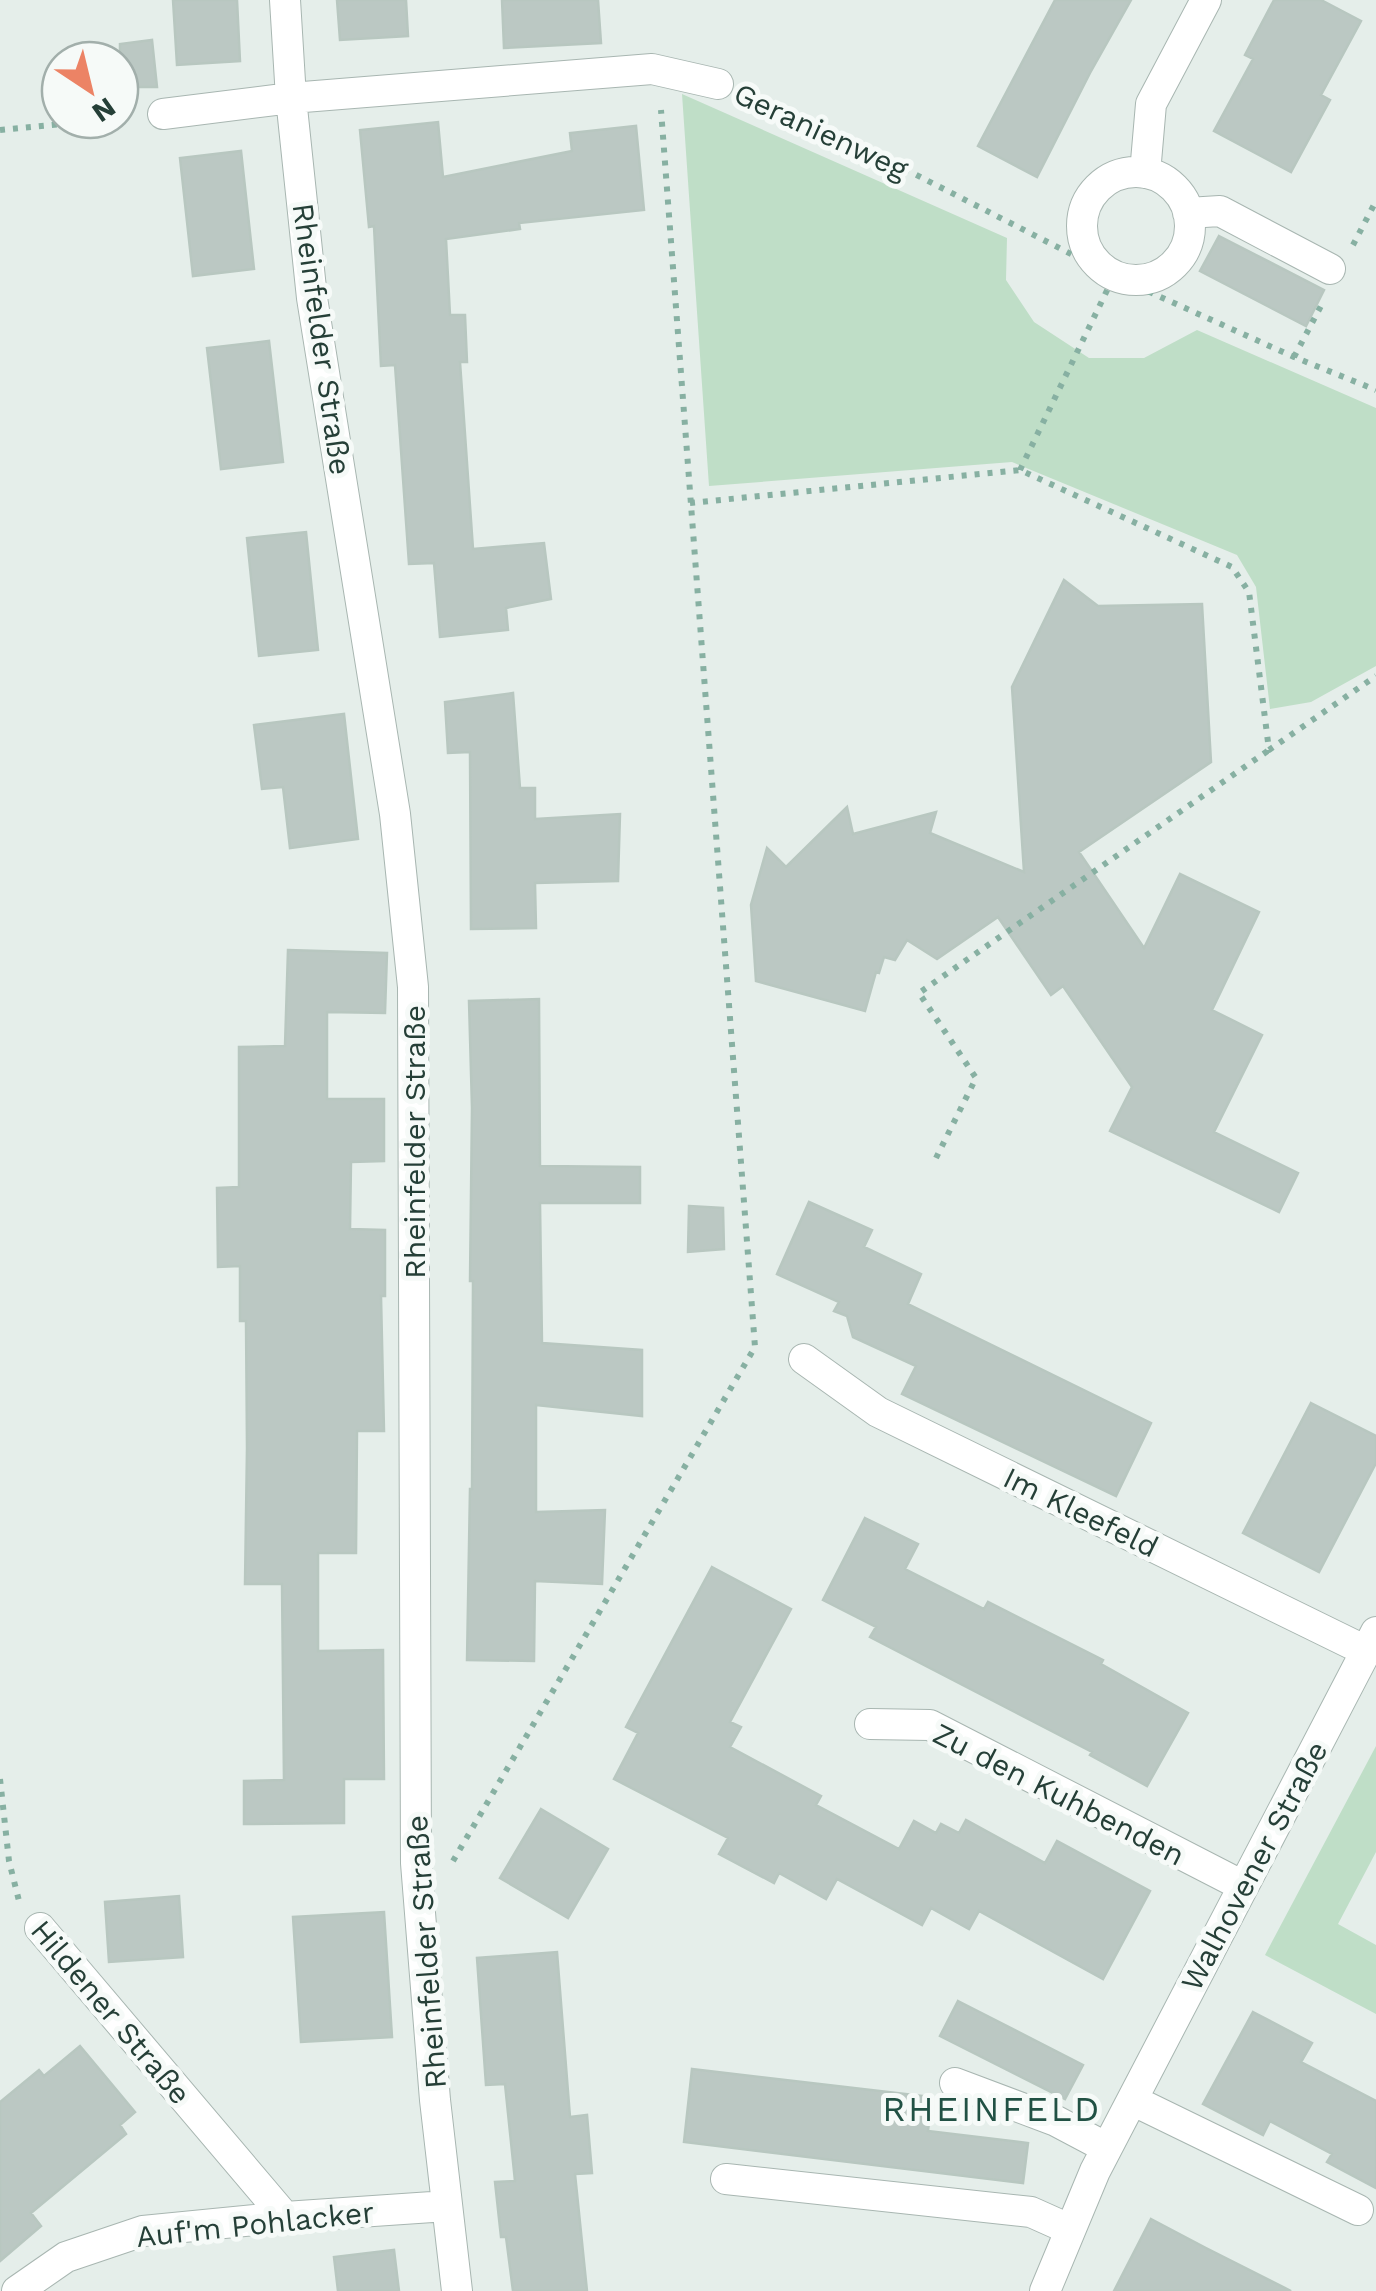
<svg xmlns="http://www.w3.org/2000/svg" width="1376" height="2291" font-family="'Work Sans',sans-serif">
<rect width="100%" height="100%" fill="#e5eeea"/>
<path fill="#bfdec7" d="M 682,94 L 1007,238 L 1006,280 L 1034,322 L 1089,358 L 1144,358 L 1197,330 L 1376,408 L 1376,666 L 1311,702 L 1270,709 L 1256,587 L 1237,555 L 1012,462 L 709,486 Z
M 1376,1746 L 1376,1852 L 1338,1924 L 1376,1945 L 1376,2014 L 1265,1955 Z"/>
<path fill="#bbc8c3" stroke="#b8c7c0" stroke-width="2.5" d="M 173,0 L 237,0 L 240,61 L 177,65 Z
M 337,0 L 406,0 L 408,36 L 340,40 Z
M 502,0 L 598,0 L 601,43 L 504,48 Z
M 1055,0 L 1131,0 L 1090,73 L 1037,177 L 978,146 Z
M 1274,0 L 1321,0 L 1361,21 L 1321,95 L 1330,100 L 1291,172 L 1214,131 L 1253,59 L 1245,55 Z
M 152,40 L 157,87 L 120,87 L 120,44 Z
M 438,122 L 443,177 L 572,151 L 570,133 L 636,126 L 644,210 L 519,223 L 520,229 L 446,239 L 450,315 L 465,315 L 467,362 L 460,362 L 473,549 L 544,543 L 551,599 L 506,608 L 508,630 L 440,637 L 434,563 L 409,564 L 395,365 L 381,366 L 374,226 L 369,227 L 360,130 Z
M 241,151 L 254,269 L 193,276 L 180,158 Z
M 1219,236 L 1324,290 L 1306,326 L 1200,271 Z
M 269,341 L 283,462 L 221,469 L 207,348 Z
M 306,532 L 318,650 L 259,656 L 247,538 Z
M 1064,580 L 1098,606 L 1202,604 L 1211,762 L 1079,852 L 1144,948 L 1180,874 L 1259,912 L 1212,1010 L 1262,1035 L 1214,1132 L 1298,1173 L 1279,1212 L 1110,1131 L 1132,1087 L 1063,986 L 1051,995 L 998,917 L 937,959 L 907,940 L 895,960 L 884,957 L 879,973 L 876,972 L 865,1011 L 756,981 L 751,905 L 767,848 L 786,867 L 847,807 L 853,834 L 936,812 L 930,833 L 1024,872 L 1012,687 Z
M 513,693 L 520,788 L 535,788 L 535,819 L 620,814 L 618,881 L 535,883 L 536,928 L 471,929 L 470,752 L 448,753 L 445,702 Z
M 344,714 L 358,839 L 290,848 L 283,787 L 262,789 L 254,725 Z
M 288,950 L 387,953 L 385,1013 L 327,1012 L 327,1099 L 384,1099 L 384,1161 L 351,1162 L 350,1229 L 385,1230 L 385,1296 L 381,1296 L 384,1431 L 357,1431 L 356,1553 L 318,1553 L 318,1651 L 383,1650 L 384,1779 L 344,1779 L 344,1823 L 244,1824 L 244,1781 L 284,1780 L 282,1584 L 245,1584 L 247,1448 L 246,1321 L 240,1321 L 240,1266 L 218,1267 L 217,1188 L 239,1187 L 239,1047 L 285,1046 Z
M 539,999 L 540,1166 L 640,1167 L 640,1203 L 540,1203 L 542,1343 L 642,1350 L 642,1416 L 536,1405 L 536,1512 L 605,1510 L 602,1584 L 535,1581 L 534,1661 L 467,1660 L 470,1489 L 472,1489 L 473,1281 L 470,1281 L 472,1108 L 469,1001 Z
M 809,1202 L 872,1230 L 864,1247 L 921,1274 L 908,1304 L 1151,1423 L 1116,1496 L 902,1394 L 916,1366 L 853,1337 L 847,1316 L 834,1311 L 839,1302 L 777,1274 Z
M 689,1206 L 723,1208 L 724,1249 L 688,1252 Z
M 1311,1403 L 1376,1436 L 1376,1463 L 1319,1572 L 1243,1533 Z
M 865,1518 L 918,1544 L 905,1569 L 984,1609 L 988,1602 L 1103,1660 L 1101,1664 L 1188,1713 L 1147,1786 L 1090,1755 L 1092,1752 L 870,1637 L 876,1627 L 823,1600 Z
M 712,1567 L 791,1609 L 730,1722 L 741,1727 L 730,1747 L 821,1796 L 816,1805 L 899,1849 L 914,1821 L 936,1833 L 941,1824 L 959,1833 L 966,1820 L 1045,1863 L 1057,1841 L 1150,1891 L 1103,1979 L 979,1911 L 969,1929 L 931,1908 L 922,1925 L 837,1879 L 826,1899 L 779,1873 L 774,1883 L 719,1854 L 728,1838 L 614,1779 L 638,1733 L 626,1727 Z
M 541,1809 L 608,1849 L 568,1918 L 500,1878 Z
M 179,1896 L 183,1957 L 109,1962 L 105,1902 Z
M 384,1912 L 392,2037 L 301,2042 L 293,1917 Z
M 557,1952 L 570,2117 L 587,2115 L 592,2173 L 575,2174 L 587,2291 L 513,2291 L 506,2237 L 501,2237 L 495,2182 L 515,2181 L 505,2084 L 486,2085 L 477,1958 Z
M 958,2001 L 1083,2065 L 1065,2099 L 940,2036 Z
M 1253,2012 L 1312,2043 L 1301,2062 L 1376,2101 L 1376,2188 L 1327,2162 L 1332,2154 L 1270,2121 L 1263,2135 L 1203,2104 Z
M 80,2046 L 135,2112 L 120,2125 L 126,2134 L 31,2213 L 41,2226 L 0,2261 L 0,2102 L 39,2070 L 44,2076 Z
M 692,2069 L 932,2097 L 928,2131 L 1028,2143 L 1023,2183 L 684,2142 Z
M 1151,2219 L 1206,2248 L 1291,2291 L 1114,2291 Z
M 394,2250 L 399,2291 L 338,2291 L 334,2257 Z"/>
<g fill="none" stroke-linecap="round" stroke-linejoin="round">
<defs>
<path id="minor" d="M 285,0 L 291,98 L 312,298 L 395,814 L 413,987 L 416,1863 L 435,2100 L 457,2291
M 163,114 L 291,98 L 652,69 L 718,84
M1082 226a54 54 0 1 1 108 0a54 54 0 1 1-108 0Z
M 1145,173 L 1151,104 L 1206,0
M 1188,213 L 1220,211 L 1330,269
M 804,1359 L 878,1412 L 1366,1651
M 870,1724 L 930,1725 L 1243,1886
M 40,1928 L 285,2217
M 955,2083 L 1056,2121 L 1107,2148
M 1132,2100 L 1358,2210
M 726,2179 L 1031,2212 L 1069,2229
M 17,2291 L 66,2257 L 143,2231 L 285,2217 L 447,2206
M 1045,2291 L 1095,2171 L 1376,1632"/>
</defs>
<use href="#minor" stroke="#a8b6b1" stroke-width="32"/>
<path stroke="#87b0a2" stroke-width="6" stroke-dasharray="5 8" stroke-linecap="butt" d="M 752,97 L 803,117 L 1114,276 L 1294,357 L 1376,390
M 0,130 L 105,120
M 1353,245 L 1376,201
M 1294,357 L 1322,304
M 1020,470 L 1114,276
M 690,503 L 1020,470 L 1232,567 L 1249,592 L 1269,750 L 1376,676
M 936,1158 L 976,1078 L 919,993 L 1269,750
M 0,1779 L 9,1861 L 19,1901
M 453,1861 L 755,1347 L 661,110"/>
<use href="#minor" stroke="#fff" stroke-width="30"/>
</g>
<g text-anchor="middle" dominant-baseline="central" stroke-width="10" stroke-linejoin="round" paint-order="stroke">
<g font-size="30" fill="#253f37" stroke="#f6faf8">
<text transform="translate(821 131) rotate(25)">Geranienweg</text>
<text transform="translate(322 339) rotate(82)">Rheinfelder Straße</text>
<text transform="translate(414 1142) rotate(-90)">Rheinfelder Straße</text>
<text transform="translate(1081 1512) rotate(26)">Im Kleefeld</text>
<text transform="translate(1059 1794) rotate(27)">Zu den Kuhbenden</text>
<text transform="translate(1254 1866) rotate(-62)">Walhovener Straße</text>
<text transform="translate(426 1952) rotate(-94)">Rheinfelder Straße</text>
<text transform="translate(111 2012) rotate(50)">Hildener Straße</text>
<text transform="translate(255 2224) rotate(-6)">Auf'm Pohlacker</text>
</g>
<g font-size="35" letter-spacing="2.5" fill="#215144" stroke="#f6faf8">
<text x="992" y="2109">RHEINFELD</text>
</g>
</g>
<g transform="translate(90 90) rotate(145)"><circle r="48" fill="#f6faf8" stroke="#a2afab" stroke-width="2.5"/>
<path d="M0-8L18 38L0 25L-18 38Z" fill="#ec8365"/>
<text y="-15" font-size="28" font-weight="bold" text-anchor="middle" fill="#253f37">N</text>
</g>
</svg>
